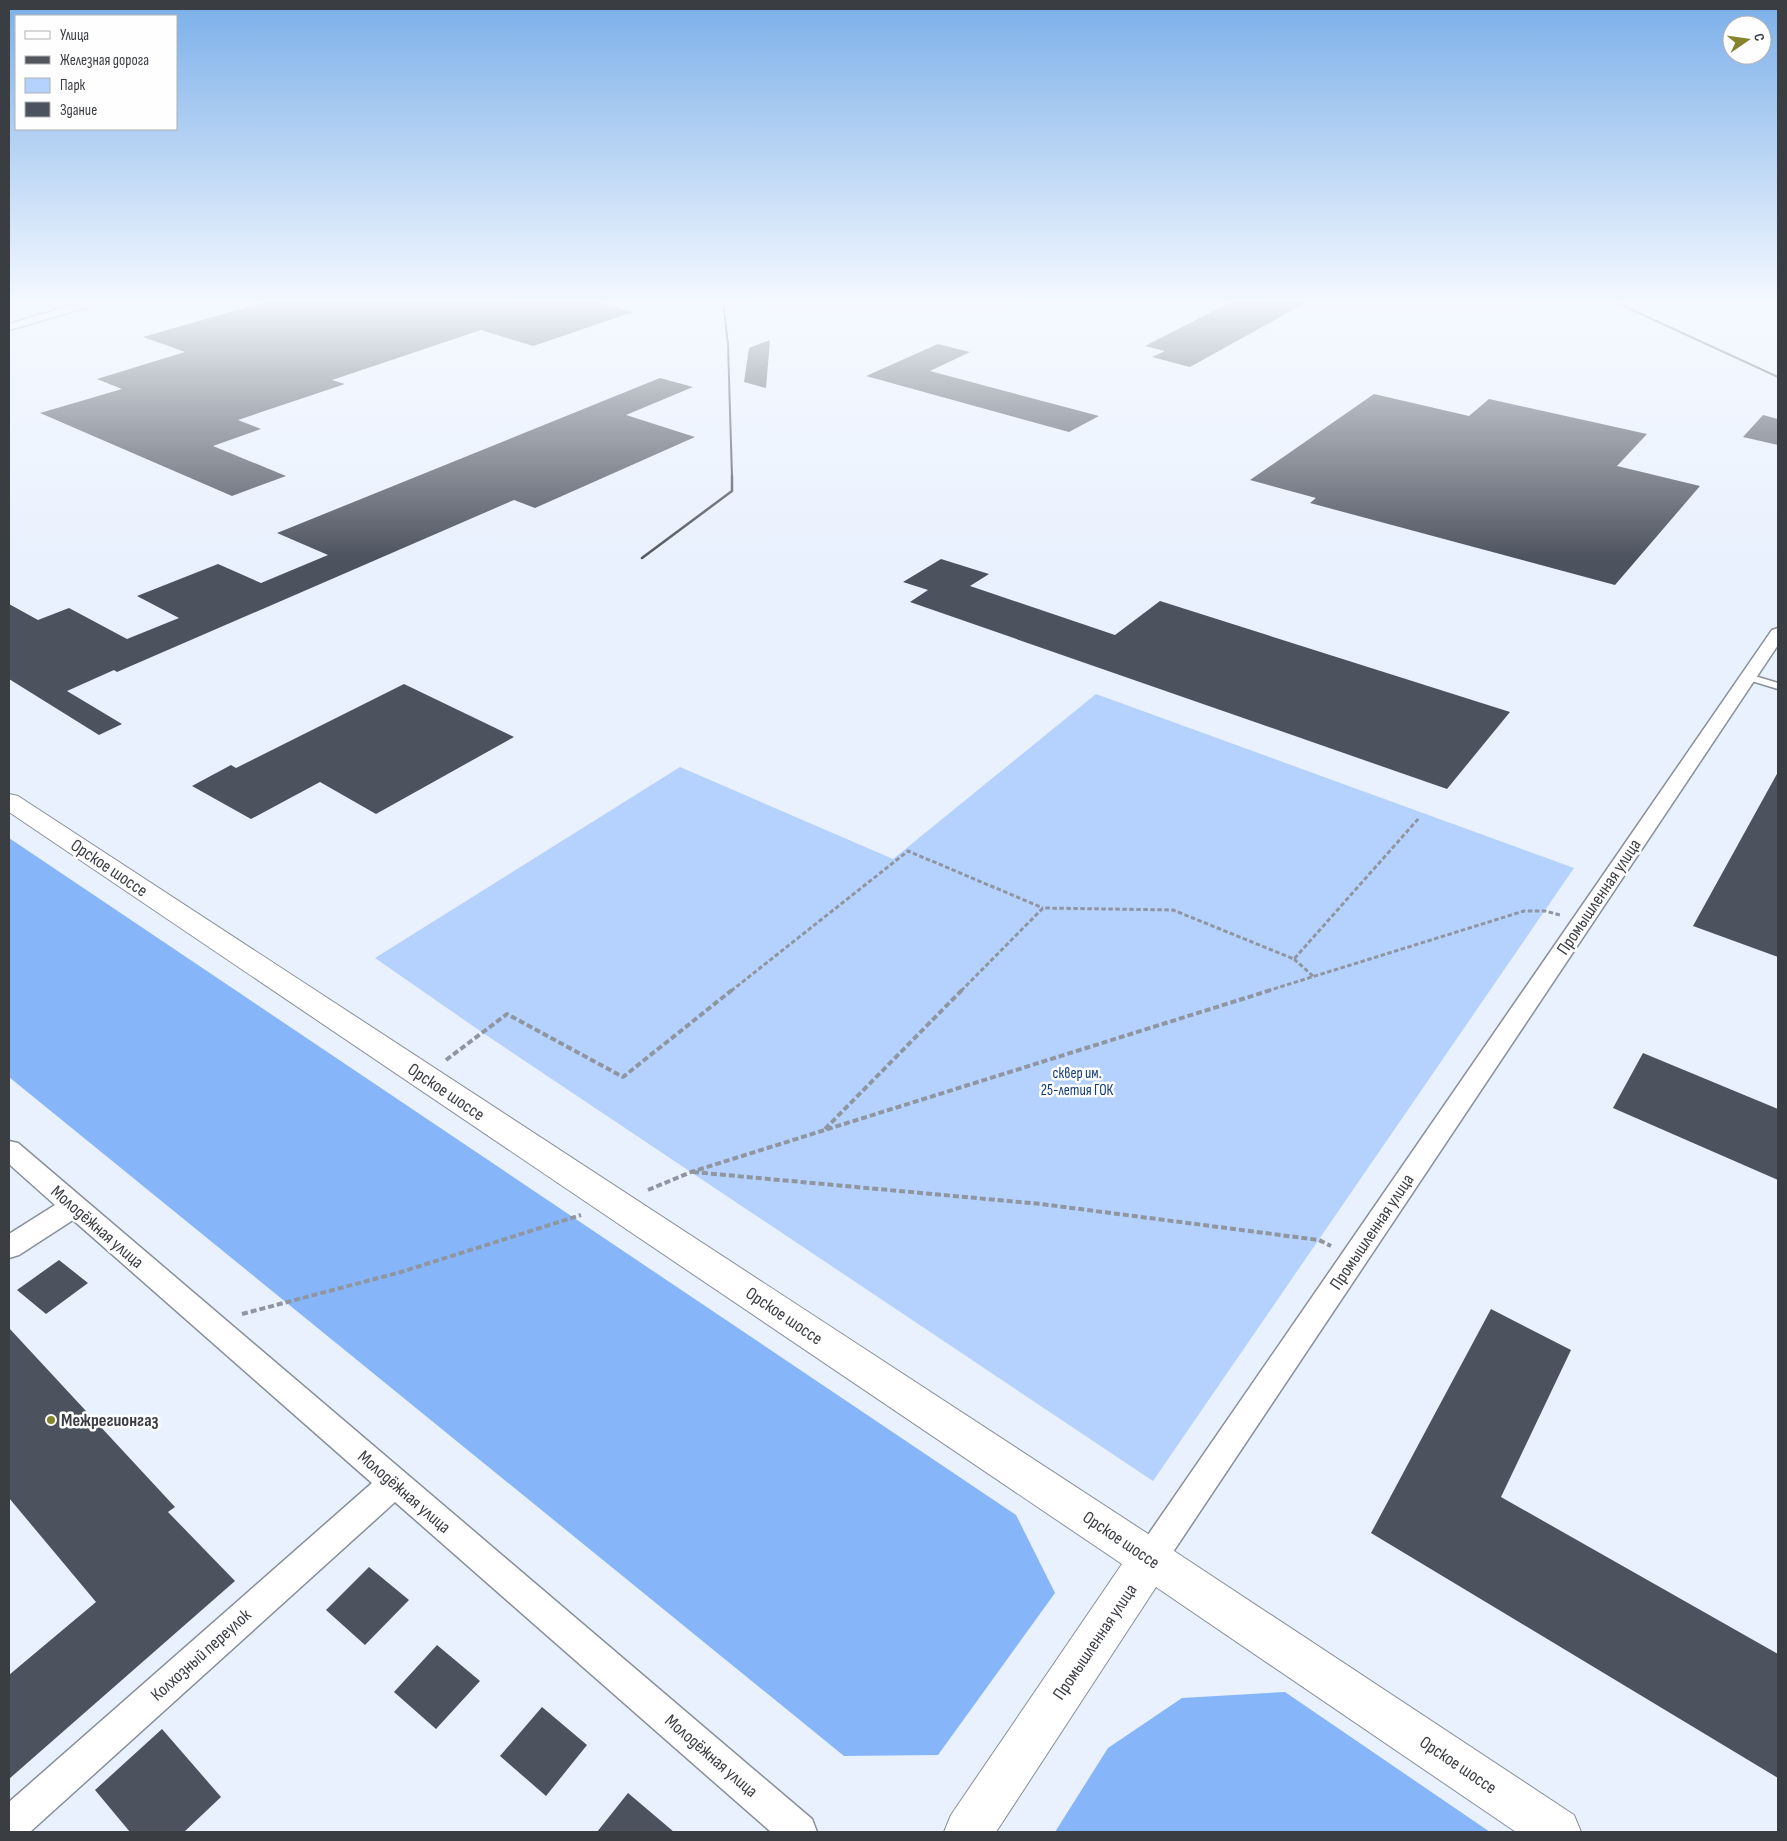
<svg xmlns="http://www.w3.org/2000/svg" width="1787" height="1841" font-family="'Sofia Sans Condensed',sans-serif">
<rect width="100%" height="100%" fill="#e9f1fe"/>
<path fill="#b5d2fe" d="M 1096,694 L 1574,868 L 1153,1481 L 483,1033 L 375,958 L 680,767 L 893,859 Z"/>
<path fill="#87b5fa" d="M 9,838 L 1016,1515 L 1055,1593 L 938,1755 L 844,1756 L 9,1077 Z
M 1285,1692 L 1490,1832 L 1055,1832 L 1108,1748 L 1182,1698 Z"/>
<path fill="#4d535e" d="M 265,302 L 597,302 L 633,312 L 533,346 L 481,330 L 332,380 L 345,384 L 238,420 L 261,429 L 213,446 L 286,476 L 232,496 L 40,413 L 122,389 L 97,379 L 185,352 L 143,337 Z
M 1231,302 L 1307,302 L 1190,367 L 1152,357 L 1165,351 L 1145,346 Z
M 770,340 L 766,388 L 744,382 L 749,348 Z
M 938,344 L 970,352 L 930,371 L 1099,416 L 1069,432 L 866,376 Z
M 660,378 L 693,387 L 626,415 L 695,437 L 535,508 L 514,500 L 117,672 L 114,670 L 67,691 L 122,724 L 99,735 L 9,679 L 9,604 L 38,620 L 69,608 L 127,639 L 179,618 L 137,596 L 218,564 L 261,583 L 328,555 L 277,533 Z
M 1374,394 L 1469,416 L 1489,399 L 1647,434 L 1617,466 L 1700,486 L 1615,585 L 1310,503 L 1316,498 L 1250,480 Z
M 1763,415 L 1778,419 L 1778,445 L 1743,437 Z
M 941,559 L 989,574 L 970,586 L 1115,635 L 1160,601 L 1510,712 L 1447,789 L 910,602 L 928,590 L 903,582 Z
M 404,684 L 514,737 L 376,814 L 320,782 L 251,819 L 192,786 L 231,765 L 236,768 Z
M 1778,772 L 1778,957 L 1693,926 Z
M 1643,1053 L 1778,1109 L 1778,1180 L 1613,1108 Z
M 59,1260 L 88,1283 L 46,1314 L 17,1290 Z
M 1491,1309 L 1571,1350 L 1501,1497 L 1778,1654 L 1778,1778 L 1371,1533 Z
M 9,1328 L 175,1507 L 168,1512 L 235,1581 L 9,1779 L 9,1675 L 96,1602 L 9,1498 Z
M 369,1567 L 409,1600 L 365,1645 L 326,1610 Z
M 437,1645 L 480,1681 L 436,1729 L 394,1692 Z
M 542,1707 L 587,1745 L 546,1796 L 500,1756 Z
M 162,1729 L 221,1797 L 184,1832 L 130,1832 L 95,1790 Z
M 628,1793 L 674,1832 L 597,1832 Z"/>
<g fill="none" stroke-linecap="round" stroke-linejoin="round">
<defs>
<path id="service" d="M 1748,674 L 1778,683 L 1778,689 L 1745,679 L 1743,677 Z"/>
<path id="minor" d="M 83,302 L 99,302 L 98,304 L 9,330 L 9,324 Z
M 1778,628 L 1778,645 L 1161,1570 L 1150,1574 L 1139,1570 L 1134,1559 L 1139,1548 L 1772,630 Z
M 9,1141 L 18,1143 L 812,1819 L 817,1832 L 771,1832 L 395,1502 L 30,1832 L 9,1832 L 9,1802 L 372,1483 L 73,1220 L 19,1255 L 9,1258 L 9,1234 L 55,1205 L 9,1164 Z"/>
<path id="secondary" d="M 9,794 L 18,796 L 1165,1545 L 1574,1815 L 1581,1832 L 1516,1832 L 1156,1587 L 996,1832 L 944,1832 L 951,1815 L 1122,1564 L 9,812 Z"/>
</defs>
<use href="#service" stroke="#878f9a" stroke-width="3"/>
<use href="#minor" stroke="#878f9a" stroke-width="3"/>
<use href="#secondary" stroke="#878f9a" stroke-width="2"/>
<path stroke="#90969f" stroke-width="3" stroke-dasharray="4.5 2.5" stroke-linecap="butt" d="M 1294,959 L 1314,977
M 731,991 L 908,851 L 1043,908
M 961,991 L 1043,908 L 1173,910 L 1294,959 L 1419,818
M 1267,991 L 1524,911 L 1545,911 L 1560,915"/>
<path stroke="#90969f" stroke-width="4" stroke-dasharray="6 3" stroke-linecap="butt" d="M 446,1060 L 507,1014 L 623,1077 L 732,990
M 825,1129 L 962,990
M 693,1172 L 1041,1204 L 1319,1240 L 1331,1246
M 648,1190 L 691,1172 L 1271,990
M 242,1314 L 401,1272 L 581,1215"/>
<use href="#service" fill="#fff" fill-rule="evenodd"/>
<use href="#minor" fill="#fff" fill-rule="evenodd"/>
<use href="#secondary" fill="#fff" fill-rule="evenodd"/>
<path stroke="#52565c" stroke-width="2" d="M 723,302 L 728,344 L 732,477
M 1615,302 L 1778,377"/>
<path stroke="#52565c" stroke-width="2.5" d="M 642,558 L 732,491 L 732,476"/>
</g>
<linearGradient id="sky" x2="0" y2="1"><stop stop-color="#7bafe9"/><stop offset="0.54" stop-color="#f5f9ff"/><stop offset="1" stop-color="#f5f9ff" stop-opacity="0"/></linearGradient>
<rect width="1787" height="560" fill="url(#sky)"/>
<circle fill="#85832c" stroke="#fefefe" stroke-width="2" cx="51" cy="1420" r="5"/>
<g text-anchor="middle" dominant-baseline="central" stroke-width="5" stroke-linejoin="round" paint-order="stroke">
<g font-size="15" fill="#113c78" stroke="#fefefe">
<text x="1077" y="1073">сквер им.<tspan x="1077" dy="17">25-летия ГОК</tspan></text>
</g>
<g font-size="18" fill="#3a3d42" stroke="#fefefe">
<text transform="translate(109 868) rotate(34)">Орское шоссе</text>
<text transform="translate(1599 897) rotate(-56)">Промышленная улица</text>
<text transform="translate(446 1092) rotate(34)">Орское шоссе</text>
<text transform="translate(97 1227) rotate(41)">Молодёжная улица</text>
<text transform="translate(1372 1232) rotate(-56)">Промышленная улица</text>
<text transform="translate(784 1316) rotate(34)">Орское шоссе</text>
<text transform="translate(404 1492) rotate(41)">Молодёжная улица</text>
<text transform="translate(1121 1540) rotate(34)">Орское шоссе</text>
<text transform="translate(1095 1642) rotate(-56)">Промышленная улица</text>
<text transform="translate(201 1655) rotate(-42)">Колхозный переулок</text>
<text transform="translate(711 1756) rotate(41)">Молодёжная улица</text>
<text transform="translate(1458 1765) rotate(34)">Орское шоссе</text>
</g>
<g font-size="18" font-weight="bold" fill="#3a3d42" stroke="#fefefe" text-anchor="start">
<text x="61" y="1420">Межрегионгаз</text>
</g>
</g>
<rect width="1787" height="1841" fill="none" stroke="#3a3d42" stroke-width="20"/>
<rect x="15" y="15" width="162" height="115" fill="#fefefe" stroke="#b0b1b3"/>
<rect x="25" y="31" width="25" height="8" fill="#ffffff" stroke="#b0b1b3"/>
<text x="60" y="40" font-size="15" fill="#3a3d42">Улица</text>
<rect x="25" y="56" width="25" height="8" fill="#52565c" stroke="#b0b1b3"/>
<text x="60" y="65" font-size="15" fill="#3a3d42">Железная дорога</text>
<rect x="25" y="78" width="25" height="15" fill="#b5d2fe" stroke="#b0b1b3"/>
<text x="60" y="90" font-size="15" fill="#3a3d42">Парк</text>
<rect x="25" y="102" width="25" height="15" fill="#4d535e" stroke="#b0b1b3"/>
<text x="60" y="115" font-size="15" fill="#3a3d42">Здание</text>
<g transform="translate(1747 40) rotate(77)"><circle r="24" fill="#fefefe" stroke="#b0b1b3"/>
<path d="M0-4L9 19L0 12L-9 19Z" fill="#85832c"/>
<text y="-8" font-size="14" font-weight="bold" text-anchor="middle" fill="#3a3d42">С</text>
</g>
</svg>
